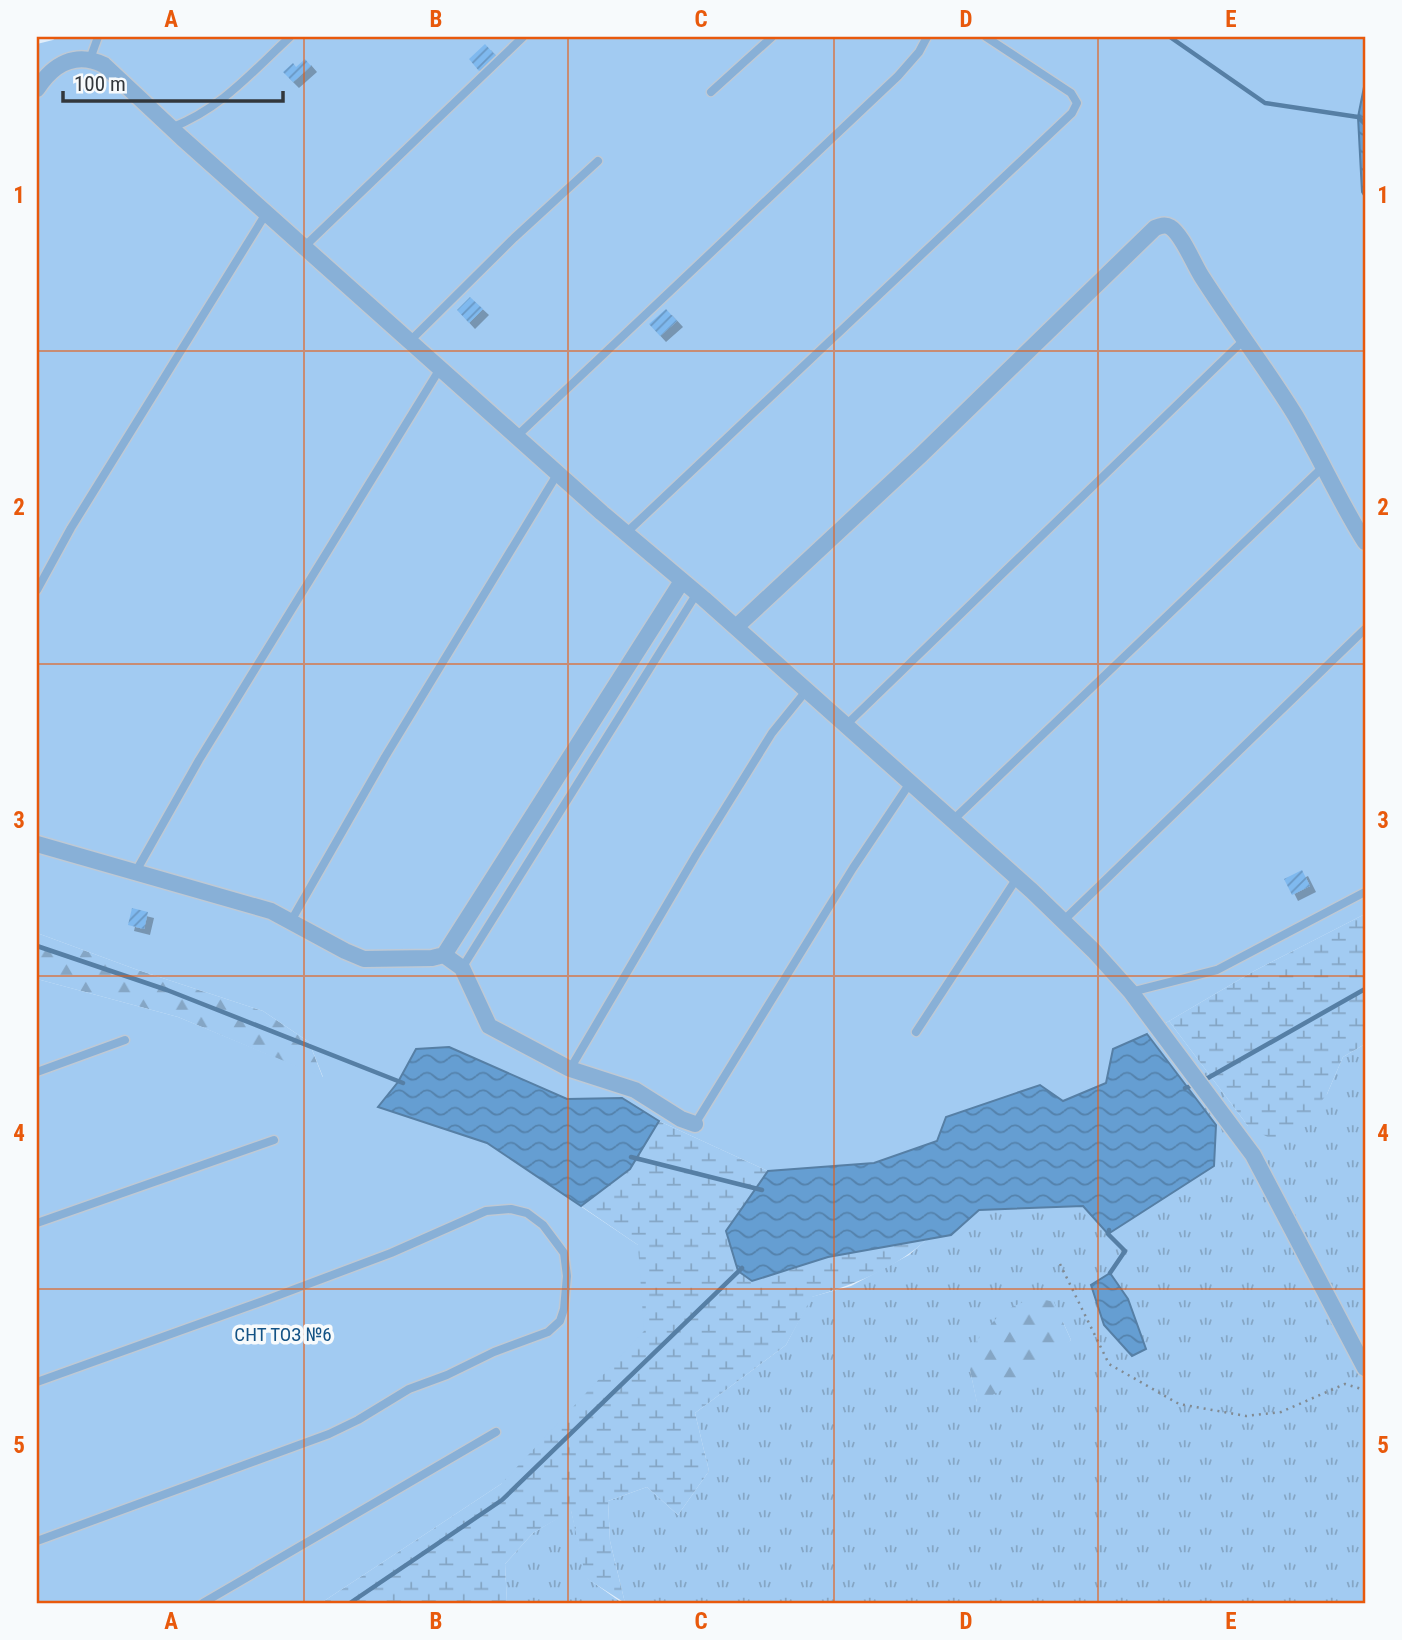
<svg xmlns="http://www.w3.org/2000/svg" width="1402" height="1640" font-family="'Roboto Condensed',sans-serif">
<defs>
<pattern id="grass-tufts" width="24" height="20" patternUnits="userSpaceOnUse" patternTransform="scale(1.75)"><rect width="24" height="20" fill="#a2cbf2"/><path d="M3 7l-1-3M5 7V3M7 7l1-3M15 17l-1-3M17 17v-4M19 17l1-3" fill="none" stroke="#85a6c5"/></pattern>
<pattern id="forest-firs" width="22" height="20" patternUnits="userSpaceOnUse" patternTransform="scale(1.75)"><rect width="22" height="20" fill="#a2cbf2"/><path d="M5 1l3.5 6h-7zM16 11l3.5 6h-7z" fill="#85a6c5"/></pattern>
<pattern id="wetland-marsh" width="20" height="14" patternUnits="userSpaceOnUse" patternTransform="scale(1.75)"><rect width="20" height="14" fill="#a2cbf2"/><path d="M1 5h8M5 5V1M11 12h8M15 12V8" fill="none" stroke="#85a6c5"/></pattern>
<pattern id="water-waves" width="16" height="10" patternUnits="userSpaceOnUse" patternTransform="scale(1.75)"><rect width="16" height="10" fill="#659ed2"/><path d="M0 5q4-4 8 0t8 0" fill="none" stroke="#5482ac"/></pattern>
<pattern id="building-hatch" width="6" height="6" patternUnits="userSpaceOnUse" patternTransform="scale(1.75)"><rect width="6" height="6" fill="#7fb9ef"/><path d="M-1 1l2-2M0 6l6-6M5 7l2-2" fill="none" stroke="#6997c3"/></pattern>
<filter id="shadow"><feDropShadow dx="6" dy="6" stdDeviation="0" flood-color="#0004"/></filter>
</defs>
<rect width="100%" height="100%" fill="#e1eefb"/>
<path fill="url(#grass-tufts)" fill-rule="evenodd" d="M 1169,1021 L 1248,1126 L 1327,1094 L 1343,1057 L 1365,1044 L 1365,1603 L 625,1603 L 610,1541 L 608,1501 L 647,1487 L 678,1515 L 709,1471 L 695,1413 L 786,1345 L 811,1297 L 851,1286 L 909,1255 L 927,1239 L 951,1235 L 979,1210 L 1083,1206 L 1216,1125 L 1147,1034 ZM 1063,1322 L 1071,1340 L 977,1402 L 970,1370 Z
M 571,1510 L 587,1578 L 622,1603 L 507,1603 L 505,1564 L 533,1533 Z"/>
<path fill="url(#forest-firs)" d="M 37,933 L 135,969 L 263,1011 L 309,1042 L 323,1078 L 178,1017 L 37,979 Z
M 1033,1297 L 1054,1302 L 1071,1340 L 1033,1374 L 977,1403 L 970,1370 L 977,1340 L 1002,1312 Z"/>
<path fill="url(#wetland-marsh)" d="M 1365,914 L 1365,1044 L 1343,1057 L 1327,1094 L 1295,1135 L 1273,1140 L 1248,1126 L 1169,1021 L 1254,971 Z
M 659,1121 L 768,1171 L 726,1231 L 752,1280 L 828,1257 L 927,1239 C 895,1269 853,1285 812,1297 L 786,1345 L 695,1413 L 709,1471 L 678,1515 L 647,1487 L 608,1501 L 610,1541 L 625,1603 L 586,1578 L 571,1511 L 533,1533 L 505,1564 L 507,1603 L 321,1603 L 501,1484 L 638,1245 L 581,1206 L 630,1169 Z"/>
<path fill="#a2cbf2" d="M 57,37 L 1365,37 L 1365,82 L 1358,117 L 1362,192 L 1365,197 L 1365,914 L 1254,971 L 1147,1034 L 1113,1049 L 1106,1083 L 1063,1101 L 1040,1086 L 946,1117 L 937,1141 L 874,1163 L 768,1171 L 659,1121 L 622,1098 L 567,1099 L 449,1047 L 416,1049 L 398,1082 L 378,1107 L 487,1143 L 638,1245 L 644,1331 L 501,1484 L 321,1603 L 37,1603 L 37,979 L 178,1017 L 323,1077 L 309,1042 L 263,1011 L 135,969 L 37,933 L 37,44 L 53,40 Z"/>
<path fill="url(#water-waves)" stroke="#567fa5" stroke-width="2" d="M 1365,82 L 1365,197 L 1362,192 L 1358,117 Z
M 1147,1034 L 1216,1125 L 1214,1166 L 1108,1234 L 1083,1206 L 979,1210 L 951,1235 L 828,1257 L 752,1281 L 738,1271 L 726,1231 L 768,1171 L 874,1163 L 937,1141 L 946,1117 L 1040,1085 L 1063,1101 L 1106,1083 L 1113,1049 Z
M 449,1047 L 567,1099 L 622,1098 L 659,1121 L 630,1169 L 581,1206 L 487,1143 L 378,1107 L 398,1082 L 416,1049 Z
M 1110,1273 L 1128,1299 L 1146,1349 L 1132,1356 L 1104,1325 L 1091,1285 Z"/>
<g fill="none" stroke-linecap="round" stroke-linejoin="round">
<path stroke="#567fa5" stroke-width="4.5" d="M 1170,37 L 1265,103 L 1358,117 L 1365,124
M 37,946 L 167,990 L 403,1083
M 1185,1088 L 1199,1083 L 1365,989
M 631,1157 L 762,1190
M 1109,1230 L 1108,1234 L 1125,1251 L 1110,1273
M 350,1603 L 502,1500 L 742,1268"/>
</g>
<path fill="url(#building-hatch)" filter="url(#shadow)" d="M 485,44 L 496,56 L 479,71 L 469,59 Z
M 305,59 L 311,66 L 293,82 L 283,72 L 293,63 L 296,67 Z
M 470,297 L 483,309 L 469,323 L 457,310 Z
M 666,309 L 677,321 L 660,336 L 649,324 Z
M 1302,870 L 1310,886 L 1292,895 L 1284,879 Z
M 132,908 L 148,912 L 144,929 L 128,925 Z"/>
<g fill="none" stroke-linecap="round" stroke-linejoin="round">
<defs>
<path id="lane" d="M 90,59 L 98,37
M 711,92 L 772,37
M 171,128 C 222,108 251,73 290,37
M 305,246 L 523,37
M 411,340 L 514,238 L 598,161
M 517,436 L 898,76 L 919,52 L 927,37
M 626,533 L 1072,113 L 1077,103 L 1071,93 L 986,37
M 37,590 L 71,528 L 267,212
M 845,726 L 1244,340
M 952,821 L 1322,468
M 135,873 L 199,760 L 441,367
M 291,921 L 385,757 L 558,473
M 1063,921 L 1365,629
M 462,968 L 697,593
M 1131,992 L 1217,970 L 1365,892
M 916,1032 L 1017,878
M 570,1069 L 696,855 L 772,733 L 806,691
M 37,1072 L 125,1040
M 695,1124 L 853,868 L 910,783
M 37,1223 L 274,1140
M 37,1382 L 263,1301 L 391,1253 L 486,1211 L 511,1209 L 527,1213 L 543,1225 L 564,1253 L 567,1276 L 564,1309 L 560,1321 L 548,1332 L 494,1352 L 447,1375 L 409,1389 L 358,1420 L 329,1434 L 37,1541
M 203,1603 L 496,1432"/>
<path id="street" d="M 37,89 C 53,64 76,51 104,65 L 182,138 L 602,513 L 704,599 L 1032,891 L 1094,951 L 1131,992 L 1253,1155 L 1365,1368
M 736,627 L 921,455 L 1155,228 C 1160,226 1165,224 1170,227 C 1182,234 1194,265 1202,277 C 1232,324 1266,368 1295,415 C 1320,457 1339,501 1365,542
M 37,844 L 271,911 L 345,951 L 364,959 L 432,958 L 444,955 L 462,968 L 489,1026 L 570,1069 L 635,1090 L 681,1119 L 695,1124
M 444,955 L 682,581"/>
</defs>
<use href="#lane" stroke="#bec9d5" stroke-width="11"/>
<use href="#street" stroke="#bec9d5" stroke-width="19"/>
<path stroke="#818a92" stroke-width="2.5" stroke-dasharray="2 5" stroke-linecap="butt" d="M 1060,1264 L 1109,1364 L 1179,1404 L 1246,1416 L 1281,1412 L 1345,1384 L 1365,1390"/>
<use href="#lane" stroke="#88b0d7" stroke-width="8"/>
<use href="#street" stroke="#88b0d7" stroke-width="16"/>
</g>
<path fill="none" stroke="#e8590c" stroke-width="2" stroke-opacity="0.55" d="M 304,37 L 304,1603M 568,37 L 568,1603M 834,37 L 834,1603M 1098,37 L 1098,1603M 37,351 L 1365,351M 37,664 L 1365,664M 37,976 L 1365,976M 37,1289 L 1365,1289"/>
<g text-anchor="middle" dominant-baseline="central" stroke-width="7" stroke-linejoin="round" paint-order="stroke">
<g font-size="19" fill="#145385" stroke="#f7fafc">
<text x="283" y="1334">СНТ ТОЗ №6</text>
</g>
</g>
<rect width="1402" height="1640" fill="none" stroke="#f7fafc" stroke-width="77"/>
<path d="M63 91v10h220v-10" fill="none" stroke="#32373c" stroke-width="3.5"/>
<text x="74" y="91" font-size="21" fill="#32373c" stroke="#f7fafc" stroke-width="5" paint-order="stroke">100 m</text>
<rect x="38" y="38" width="1326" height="1564" fill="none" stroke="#e8590c" stroke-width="2.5"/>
<g font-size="23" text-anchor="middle" font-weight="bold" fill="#e8590c">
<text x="171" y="27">A</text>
<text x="436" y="27">B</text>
<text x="701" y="27">C</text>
<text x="966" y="27">D</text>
<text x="1231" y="27">E</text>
<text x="19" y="203">1</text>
<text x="1383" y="203">1</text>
<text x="19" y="515">2</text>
<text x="1383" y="515">2</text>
<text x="19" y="828">3</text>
<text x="1383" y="828">3</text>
<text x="19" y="1141">4</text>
<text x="1383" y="1141">4</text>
<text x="19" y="1453">5</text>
<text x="1383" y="1453">5</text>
<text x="171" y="1629">A</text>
<text x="436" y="1629">B</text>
<text x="701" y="1629">C</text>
<text x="966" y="1629">D</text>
<text x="1231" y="1629">E</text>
</g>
</svg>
